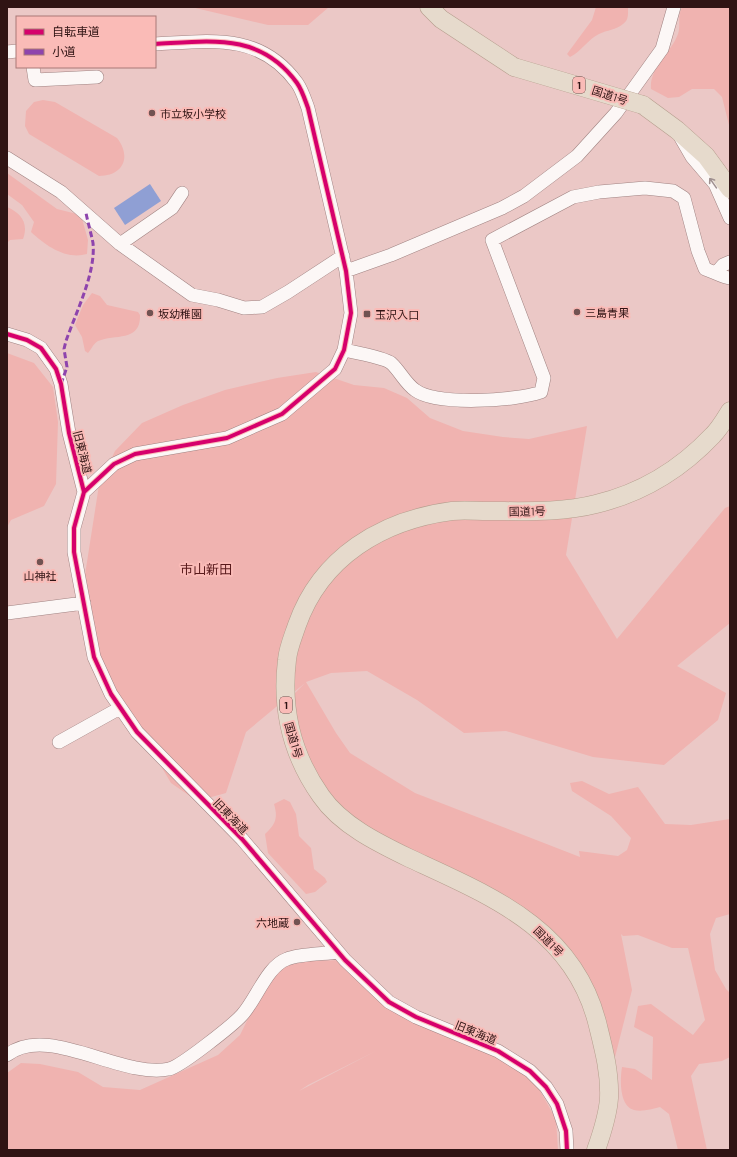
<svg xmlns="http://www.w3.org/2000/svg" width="737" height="1157" font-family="Barlow,'Noto Sans JP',sans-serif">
<rect width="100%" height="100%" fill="#ebc8c6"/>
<path fill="#f0b3b0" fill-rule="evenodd" d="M 191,7 L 329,7 L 308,25 L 268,25 Z
M 596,7 L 628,7 C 628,14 629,20 623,24 C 616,30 607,30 599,34 C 588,39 581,52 570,57 L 567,54 L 592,20 Z
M 682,7 L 730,7 L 730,129 L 722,97 L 714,89 L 692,89 L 679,97 L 668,98 L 651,89 C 649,68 671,53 678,34 C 681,25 677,16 682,7 Z
M 43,100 L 55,102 L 117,138 C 132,157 123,176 99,176 L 29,134 L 25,126 L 26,111 L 34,102 Z
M 7,173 L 57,209 L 81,215 L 88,240 L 87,254 C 66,260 46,246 31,232 L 34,222 L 22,205 L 7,194 Z
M 7,207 C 21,213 29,223 23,239 L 10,240 L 7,243 Z
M 92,293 L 100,296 L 107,305 L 138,312 L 140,315 C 141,342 115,334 98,341 C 93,344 91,350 88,353 L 85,351 L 82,337 L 75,325 L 83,305 Z
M 7,353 L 34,363 L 53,387 L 58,422 L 56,484 L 44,506 L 11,520 L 7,527 Z
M 316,372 L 354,385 L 384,388 L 407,398 L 430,418 L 463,431 L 503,437 L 529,439 L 587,426 L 566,555 L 617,639 L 725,508 L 730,506 L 730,623 L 677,666 L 726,693 L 718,720 L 664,765 L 593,757 L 506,731 L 464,733 L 417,700 L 367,671 L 331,673 L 306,682 L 336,733 L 350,753 L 415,793 L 580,857 L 579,851 L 618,856 L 627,850 L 631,838 L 611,816 L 572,791 L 570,783 L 582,781 L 609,794 L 638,787 L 665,824 L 691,825 L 730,819 L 730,914 L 716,918 L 710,934 L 715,970 L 726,989 L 730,993 L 730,1057 L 722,1061 L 699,1064 L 691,1076 L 707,1150 L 678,1150 L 669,1114 L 660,1107 C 652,1109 642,1112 634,1110 C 619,1106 620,1079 622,1067 L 635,1069 L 652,1080 L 653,1037 L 634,1027 L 638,1006 L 651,1004 L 693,1035 L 705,1020 L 688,948 L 672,948 L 638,935 L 623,936 L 621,934 L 632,990 L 615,1057 L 573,959 L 553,937 L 356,827 L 305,770 L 286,702 L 305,683 L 246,732 L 226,793 L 197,801 L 171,783 L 110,681 L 92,640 L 82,594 L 99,485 L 115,451 L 142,423 L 183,405 L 225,390 L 277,378 Z
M 284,799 L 290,802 L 296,814 L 299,836 L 311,848 L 314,869 L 325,878 L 327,882 L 315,892 L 306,894 L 268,853 L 265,834 C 276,824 278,818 274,804 Z
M 345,960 L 404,1011 L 462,1036 L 535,1082 L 556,1119 L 558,1150 L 7,1150 L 7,1073 L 21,1063 L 40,1064 L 78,1072 L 103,1087 L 140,1090 L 218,1055 L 240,1035 L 273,968 L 310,961 ZM 376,1051 L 299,1091 L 308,1085 Z"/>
<path fill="#8f9fd4" d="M 150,184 L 161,201 L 125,225 L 114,208 Z"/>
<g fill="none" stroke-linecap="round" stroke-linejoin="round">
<defs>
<path id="minor" d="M 7,52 L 17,51
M 33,67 L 35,80 L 97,77
M 681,138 L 692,157 L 715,184 L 730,218
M 7,158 L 61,192 L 120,244 L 192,295 L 218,300 L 244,308 L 262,307 L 288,292 L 343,256
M 120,244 L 172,208 L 182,193
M 346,271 L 391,255 L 502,208 L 524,196 L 577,156 L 616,113 L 662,49 L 674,7
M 717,272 L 723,265 L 730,262
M 7,334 L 27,340 L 41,348 L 56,369 L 61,384 L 69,433 L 84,492 L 74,528 L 74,552 L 94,657 L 111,694 L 137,732 L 242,839 L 345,960 L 389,1002 L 416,1017 L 498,1051 L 530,1071 L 546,1087 L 557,1104 L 566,1131 L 567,1150
M 344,350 C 353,352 385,358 391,363 C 400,371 405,383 415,390 C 436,406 516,401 541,392 L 544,378 L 492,240 L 573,197 L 599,192 L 645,188 L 673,191 L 684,198 L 698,251 L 705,269 C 712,271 724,278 730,278
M 84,492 L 114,464 L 135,454 L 227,438 L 282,414 L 335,369 L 344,350 L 351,313 L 346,271 L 308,108 C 305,100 302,90 297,83 C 260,32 210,41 155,44
M 7,613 L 84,603
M 59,742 L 120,708
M 7,1055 C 48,1023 121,1079 169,1069 C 180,1067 233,1025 242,1015 C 256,1000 267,966 287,959 C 299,954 324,954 338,952"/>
<path id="highway" d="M 429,7 L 441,19 L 514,67
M 643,105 L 677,130 L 706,156 L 730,189
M 596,1150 C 602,1133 608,1115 609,1098 C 610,1073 604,1050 598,1026 C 575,929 491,896 409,858 C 378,843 341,825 321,796 C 292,755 281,709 287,660 C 288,648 293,637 297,625 C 321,557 382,520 452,511 C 464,510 476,511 488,511 C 524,511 561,513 596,504 C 642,493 680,470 713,435 C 720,428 725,419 730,411"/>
</defs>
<use href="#minor" stroke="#a08382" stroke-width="14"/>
<use href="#highway" stroke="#b59d8d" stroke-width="19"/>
<use href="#minor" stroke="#fcf7f6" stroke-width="13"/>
<use href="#highway" stroke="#e6dacc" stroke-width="18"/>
<defs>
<path id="highway-bridge" d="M 514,67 L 643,105"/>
</defs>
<use href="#highway-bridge" stroke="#b59d8d" stroke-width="19" stroke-linecap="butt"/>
<use href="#highway-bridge" stroke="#e6dacc" stroke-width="18"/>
<path stroke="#8e44ad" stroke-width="3" stroke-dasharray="6 3" stroke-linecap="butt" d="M 61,384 L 67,367 L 64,349 L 66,341 C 76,312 96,273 93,243 C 91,233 88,223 86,213"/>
<defs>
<path id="cycleway" d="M 7,334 L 27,340 L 41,348 L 56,369 L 61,384 L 69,433 L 84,492 L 74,528 L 74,552 L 94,657 L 111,694 L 137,732 L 242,839 L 345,960 L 389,1002 L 416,1017 L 498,1051 L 530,1071 L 546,1087 L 557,1104 L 566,1131 L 567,1150
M 84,492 L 114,464 L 135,454 L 227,438 L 282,414 L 335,369 L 344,350 L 351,313 L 346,271 L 308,108 C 305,100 302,90 297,83 C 260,32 210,41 155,44"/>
</defs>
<use href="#cycleway" stroke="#fabbb7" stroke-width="6"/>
<use href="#cycleway" stroke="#d6006c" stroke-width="4"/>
</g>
<defs><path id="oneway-shaft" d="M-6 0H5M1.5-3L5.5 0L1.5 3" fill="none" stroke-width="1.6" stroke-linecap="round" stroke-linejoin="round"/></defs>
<use stroke="#a09190" href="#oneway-shaft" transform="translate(713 183) rotate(-125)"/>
<g fill="#715352" stroke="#fabbb7" stroke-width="1.5">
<circle cx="152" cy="113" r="4"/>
<circle cx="577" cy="312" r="4"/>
<circle cx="150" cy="313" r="4"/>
<rect x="363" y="310" width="8" height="8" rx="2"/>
<circle cx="40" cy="562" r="4"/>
<circle cx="297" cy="922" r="4"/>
</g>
<g text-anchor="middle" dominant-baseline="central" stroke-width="4" stroke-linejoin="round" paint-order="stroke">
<g fill="#fabbb7" stroke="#6d4645" stroke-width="1">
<rect x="573" y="77" width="12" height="16" rx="3"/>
<rect x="280" y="697" width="12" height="16" rx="3"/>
</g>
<g font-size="10" font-weight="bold" fill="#301414">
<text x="579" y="85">1</text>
<text x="286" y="705">1</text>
</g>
<g font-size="11" fill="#301414" stroke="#fabbb7">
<text transform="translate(610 95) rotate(18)">国道1号</text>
<text transform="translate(83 452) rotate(76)">旧東海道</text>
<text transform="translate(527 511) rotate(-1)">国道1号</text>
<text transform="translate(294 740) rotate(74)">国道1号</text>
<text transform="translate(231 816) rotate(46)">旧東海道</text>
<text transform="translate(549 941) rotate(45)">国道1号</text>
<text transform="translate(476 1032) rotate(22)">旧東海道</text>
</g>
<g font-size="11" fill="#301414" stroke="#fabbb7" text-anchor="start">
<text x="160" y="113">市立坂小学校</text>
<text x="585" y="312">三島青果</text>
<text x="158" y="313">坂幼稚園</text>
<text x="375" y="314">玉沢入口</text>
<text x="40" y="575" text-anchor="middle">山神社</text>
<text x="289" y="922" text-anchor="end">六地蔵</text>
</g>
<g font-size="13" fill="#58191b" stroke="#fabbb7">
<text x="206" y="569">市山新田</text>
</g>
</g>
<rect width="737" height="1157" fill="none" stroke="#301414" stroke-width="16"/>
<rect x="16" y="16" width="140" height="52" fill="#fabbb7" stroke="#a97876"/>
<rect x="24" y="29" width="20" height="6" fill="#d6006c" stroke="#a97876"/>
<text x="52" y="36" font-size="12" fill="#301414">自転車道</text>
<rect x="24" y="49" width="20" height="6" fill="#8e44ad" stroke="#a97876"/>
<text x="52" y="56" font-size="12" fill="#301414">小道</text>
</svg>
